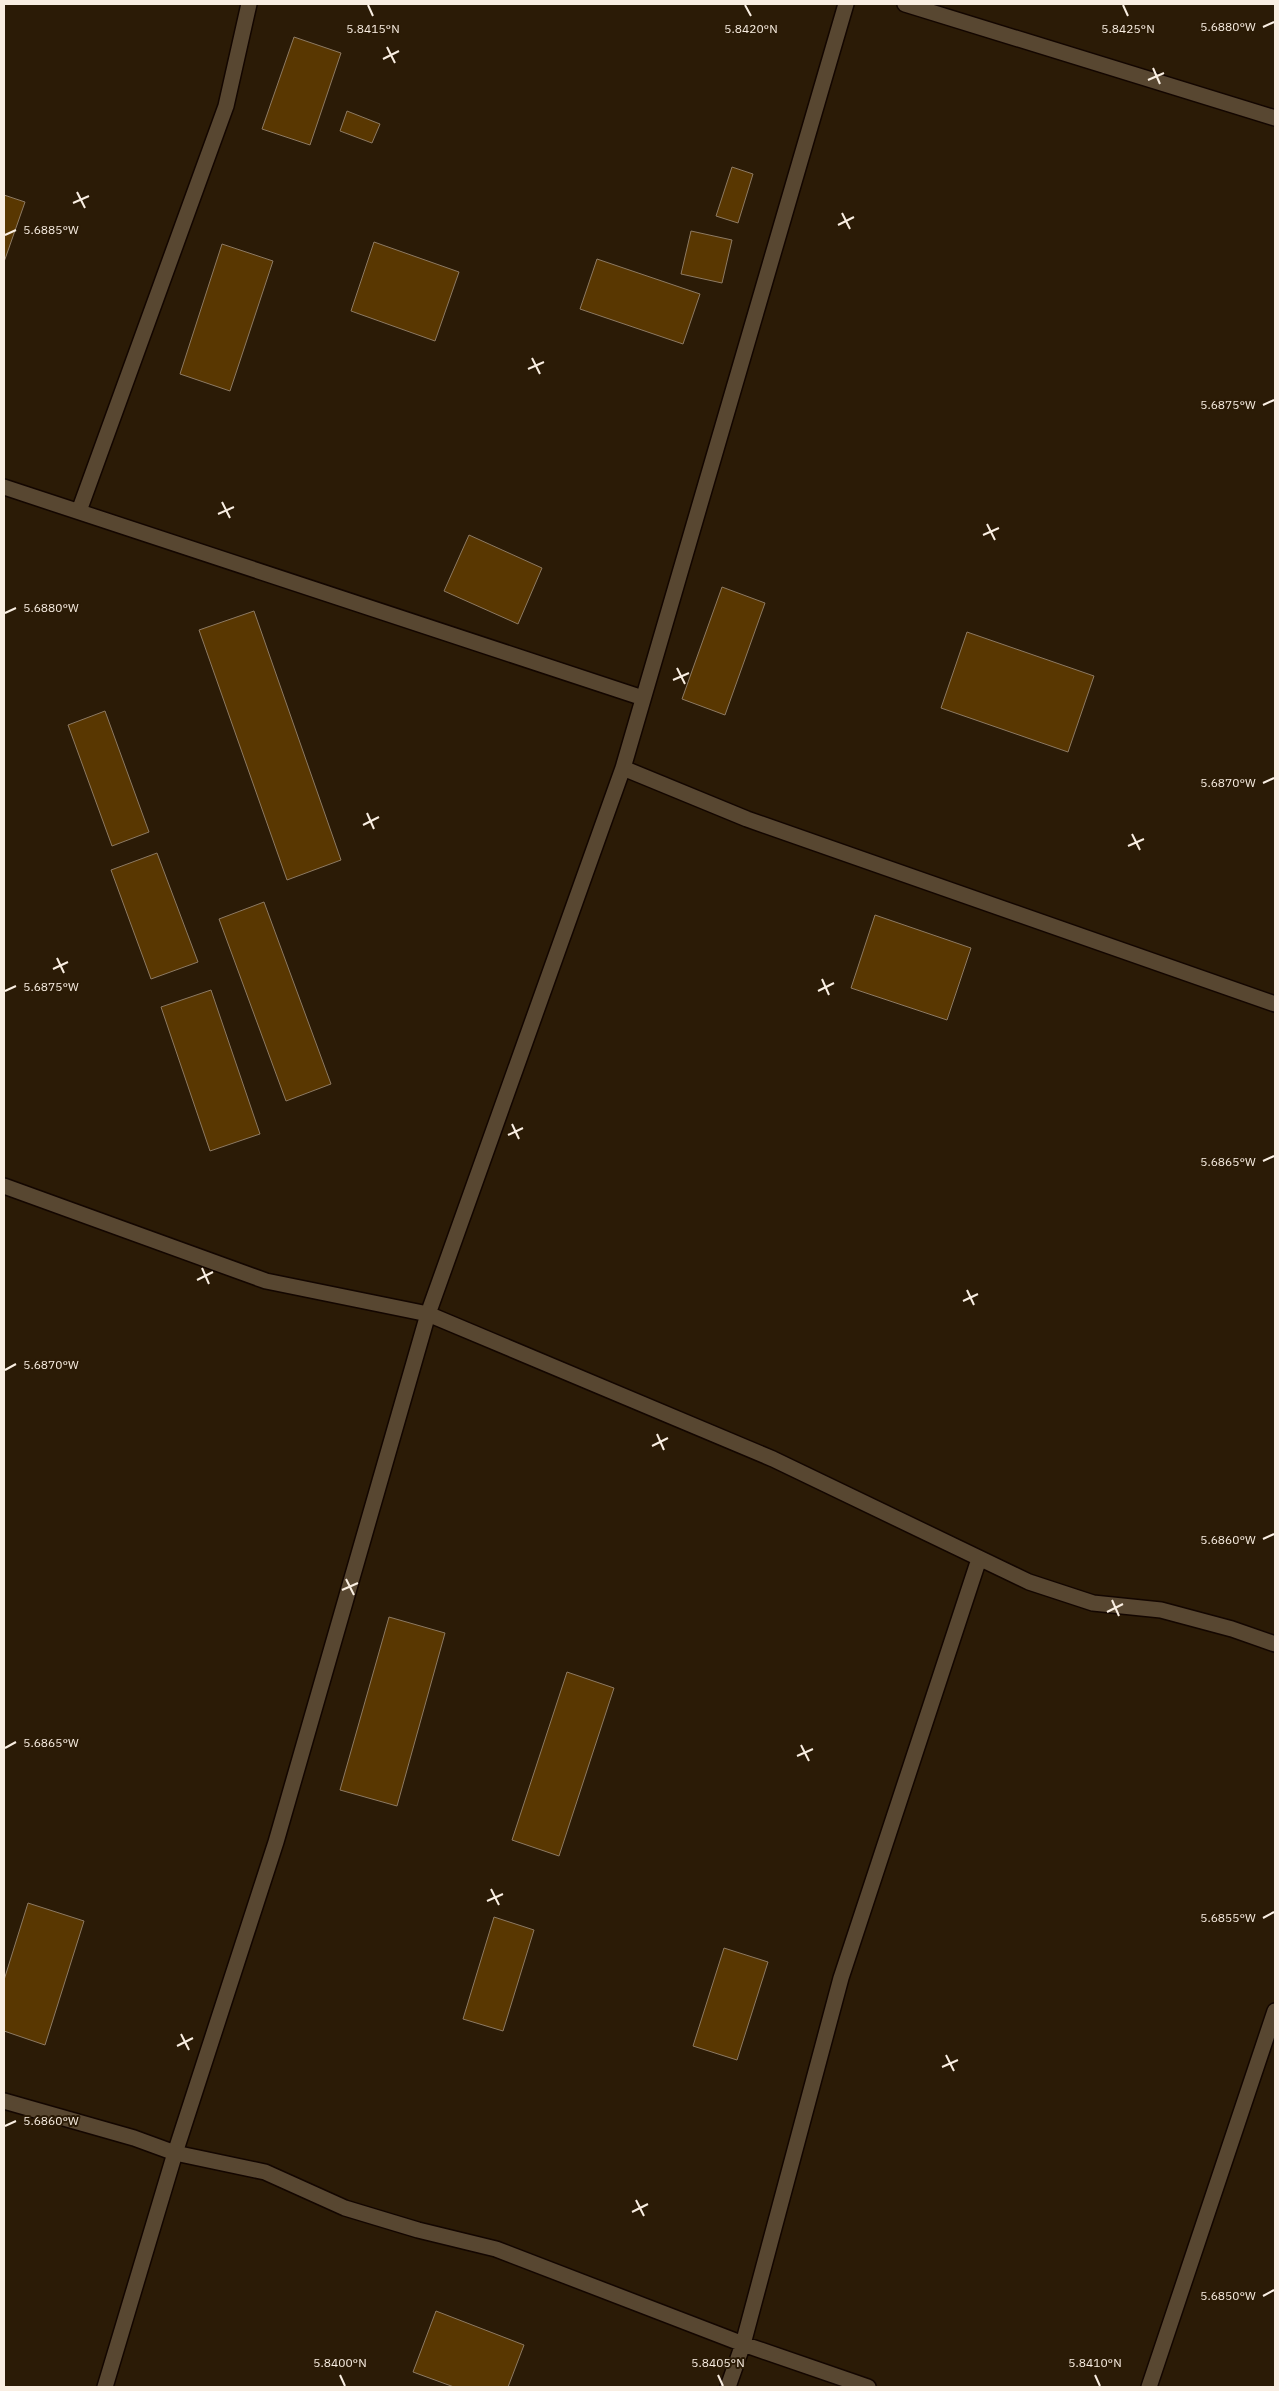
<svg xmlns="http://www.w3.org/2000/svg" width="1279" height="2391" font-family="'IBM Plex Sans',sans-serif">
<rect width="100%" height="100%" fill="#2b1b06"/>
<path fill="#593701" stroke="#8d7a63" d="M 294,37 L 341,53 L 310,145 L 262,129 Z
M 347,111 L 380,124 L 372,143 L 340,131 Z
M 732,167 L 753,174 L 738,223 L 716,216 Z
M 4,195 L 25,202 L 4,262 Z
M 691,231 L 732,240 L 722,283 L 681,274 Z
M 374,242 L 459,272 L 435,341 L 351,311 Z
M 222,244 L 273,261 L 230,391 L 180,374 Z
M 597,259 L 700,294 L 683,344 L 580,309 Z
M 469,535 L 542,568 L 518,624 L 444,591 Z
M 722,587 L 765,603 L 725,715 L 682,699 Z
M 254,611 L 341,860 L 287,880 L 199,630 Z
M 967,632 L 1094,676 L 1068,752 L 941,708 Z
M 105,711 L 149,832 L 112,846 L 68,725 Z
M 157,853 L 198,962 L 151,979 L 111,870 Z
M 264,902 L 331,1084 L 286,1101 L 219,919 Z
M 875,915 L 971,948 L 947,1020 L 851,988 Z
M 211,990 L 260,1134 L 210,1151 L 161,1007 Z
M 389,1617 L 445,1633 L 397,1806 L 340,1790 Z
M 567,1672 L 614,1688 L 559,1856 L 512,1840 Z
M 28,1903 L 84,1921 L 45,2045 L 4,2031 L 4,1980 Z
M 494,1917 L 534,1930 L 503,2031 L 463,2019 Z
M 724,1948 L 768,1962 L 737,2060 L 693,2046 Z
M 436,2311 L 524,2345 L 508,2387 L 454,2387 L 413,2372 Z"/>
<g fill="none" stroke-linecap="round" stroke-linejoin="round">
<defs>
<path id="minor" d="M 905,4 L 1275,118
M 4,487 L 643,698
M 79,511 L 226,106 L 249,4
M 623,768 L 747,819 L 1275,1004
M 4,1186 L 266,1281 L 428,1314 L 773,1459 L 1029,1582 L 1093,1603 L 1161,1610 L 1232,1629 L 1275,1644
M 4,2101 L 134,2138 L 175,2153 L 265,2172 L 345,2208 L 418,2230 L 496,2249 L 743,2344 L 868,2387
M 105,2387 L 175,2153 L 276,1842 L 428,1314 L 623,768 L 846,4
M 728,2387 L 743,2344 L 841,1978 L 979,1559
M 1149,2387 L 1275,2011"/>
</defs>
<use href="#minor" stroke="#130600" stroke-width="18"/>
<use href="#minor" stroke="#584731" stroke-width="15"/>
</g>
<path fill="none" stroke="#f9eee2" stroke-width="2" d="M 368,5 L 373,16M 745,5 L 751,16M 1123,5 L 1128,16M 1263,27 L 1274,22M 387,47 L 395,63M 383,59 L 399,51M 1153,68 L 1160,84M 1148,80 L 1164,73M 77,192 L 85,208M 73,203 L 89,196M 842,213 L 850,229M 838,225 L 854,217M 5,235 L 16,230M 532,358 L 540,374M 528,369 L 544,362M 1263,405 L 1274,400M 222,502 L 230,518M 218,514 L 234,507M 987,524 L 995,540M 983,535 L 999,528M 5,613 L 16,608M 677,668 L 685,684M 673,680 L 689,673M 1263,783 L 1274,778M 367,813 L 374,829M 363,825 L 379,817M 1132,834 L 1140,850M 1128,846 L 1144,839M 57,958 L 64,973M 53,969 L 68,962M 822,979 L 829,995M 5,991 L 16,986M 818,991 L 834,983M 512,1124 L 519,1139M 508,1135 L 523,1128M 1263,1161 L 1274,1156M 202,1268 L 209,1284M 197,1280 L 213,1272M 967,1290 L 974,1305M 963,1301 L 978,1294M 5,1370 L 16,1364M 657,1434 L 664,1450M 652,1446 L 668,1438M 1263,1539 L 1274,1534M 346,1579 L 354,1595M 342,1590 L 358,1583M 1112,1600 L 1119,1616M 1107,1612 L 1123,1604M 801,1745 L 809,1761M 5,1748 L 16,1742M 797,1756 L 813,1749M 491,1889 L 499,1905M 487,1901 L 503,1894M 1263,1918 L 1274,1912M 181,2034 L 189,2050M 177,2046 L 193,2038M 946,2055 L 954,2071M 942,2067 L 958,2060M 5,2126 L 16,2121M 636,2200 L 644,2216M 632,2212 L 648,2204M 1263,2296 L 1274,2290M 340,2375 L 345,2386M 718,2375 L 723,2386M 1095,2375 L 1100,2386"/>
<g font-size="12" text-anchor="middle" fill="#f9eee2" stroke="#2b1b06" stroke-width="4" stroke-linejoin="round" paint-order="stroke">
<text x="1228" y="31">5.6880°W</text>
<text x="373" y="33">5.8415°N</text>
<text x="751" y="33">5.8420°N</text>
<text x="1128" y="33">5.8425°N</text>
<text x="51" y="234">5.6885°W</text>
<text x="1228" y="409">5.6875°W</text>
<text x="51" y="612">5.6880°W</text>
<text x="1228" y="787">5.6870°W</text>
<text x="51" y="991">5.6875°W</text>
<text x="1228" y="1166">5.6865°W</text>
<text x="51" y="1369">5.6870°W</text>
<text x="1228" y="1544">5.6860°W</text>
<text x="51" y="1747">5.6865°W</text>
<text x="1228" y="1922">5.6855°W</text>
<text x="51" y="2125">5.6860°W</text>
<text x="1228" y="2300">5.6850°W</text>
<text x="340" y="2367">5.8400°N</text>
<text x="718" y="2367">5.8405°N</text>
<text x="1095" y="2367">5.8410°N</text>
</g>
<rect width="1279" height="2391" fill="none" stroke="#f9eee2" stroke-width="10"/>
</svg>
